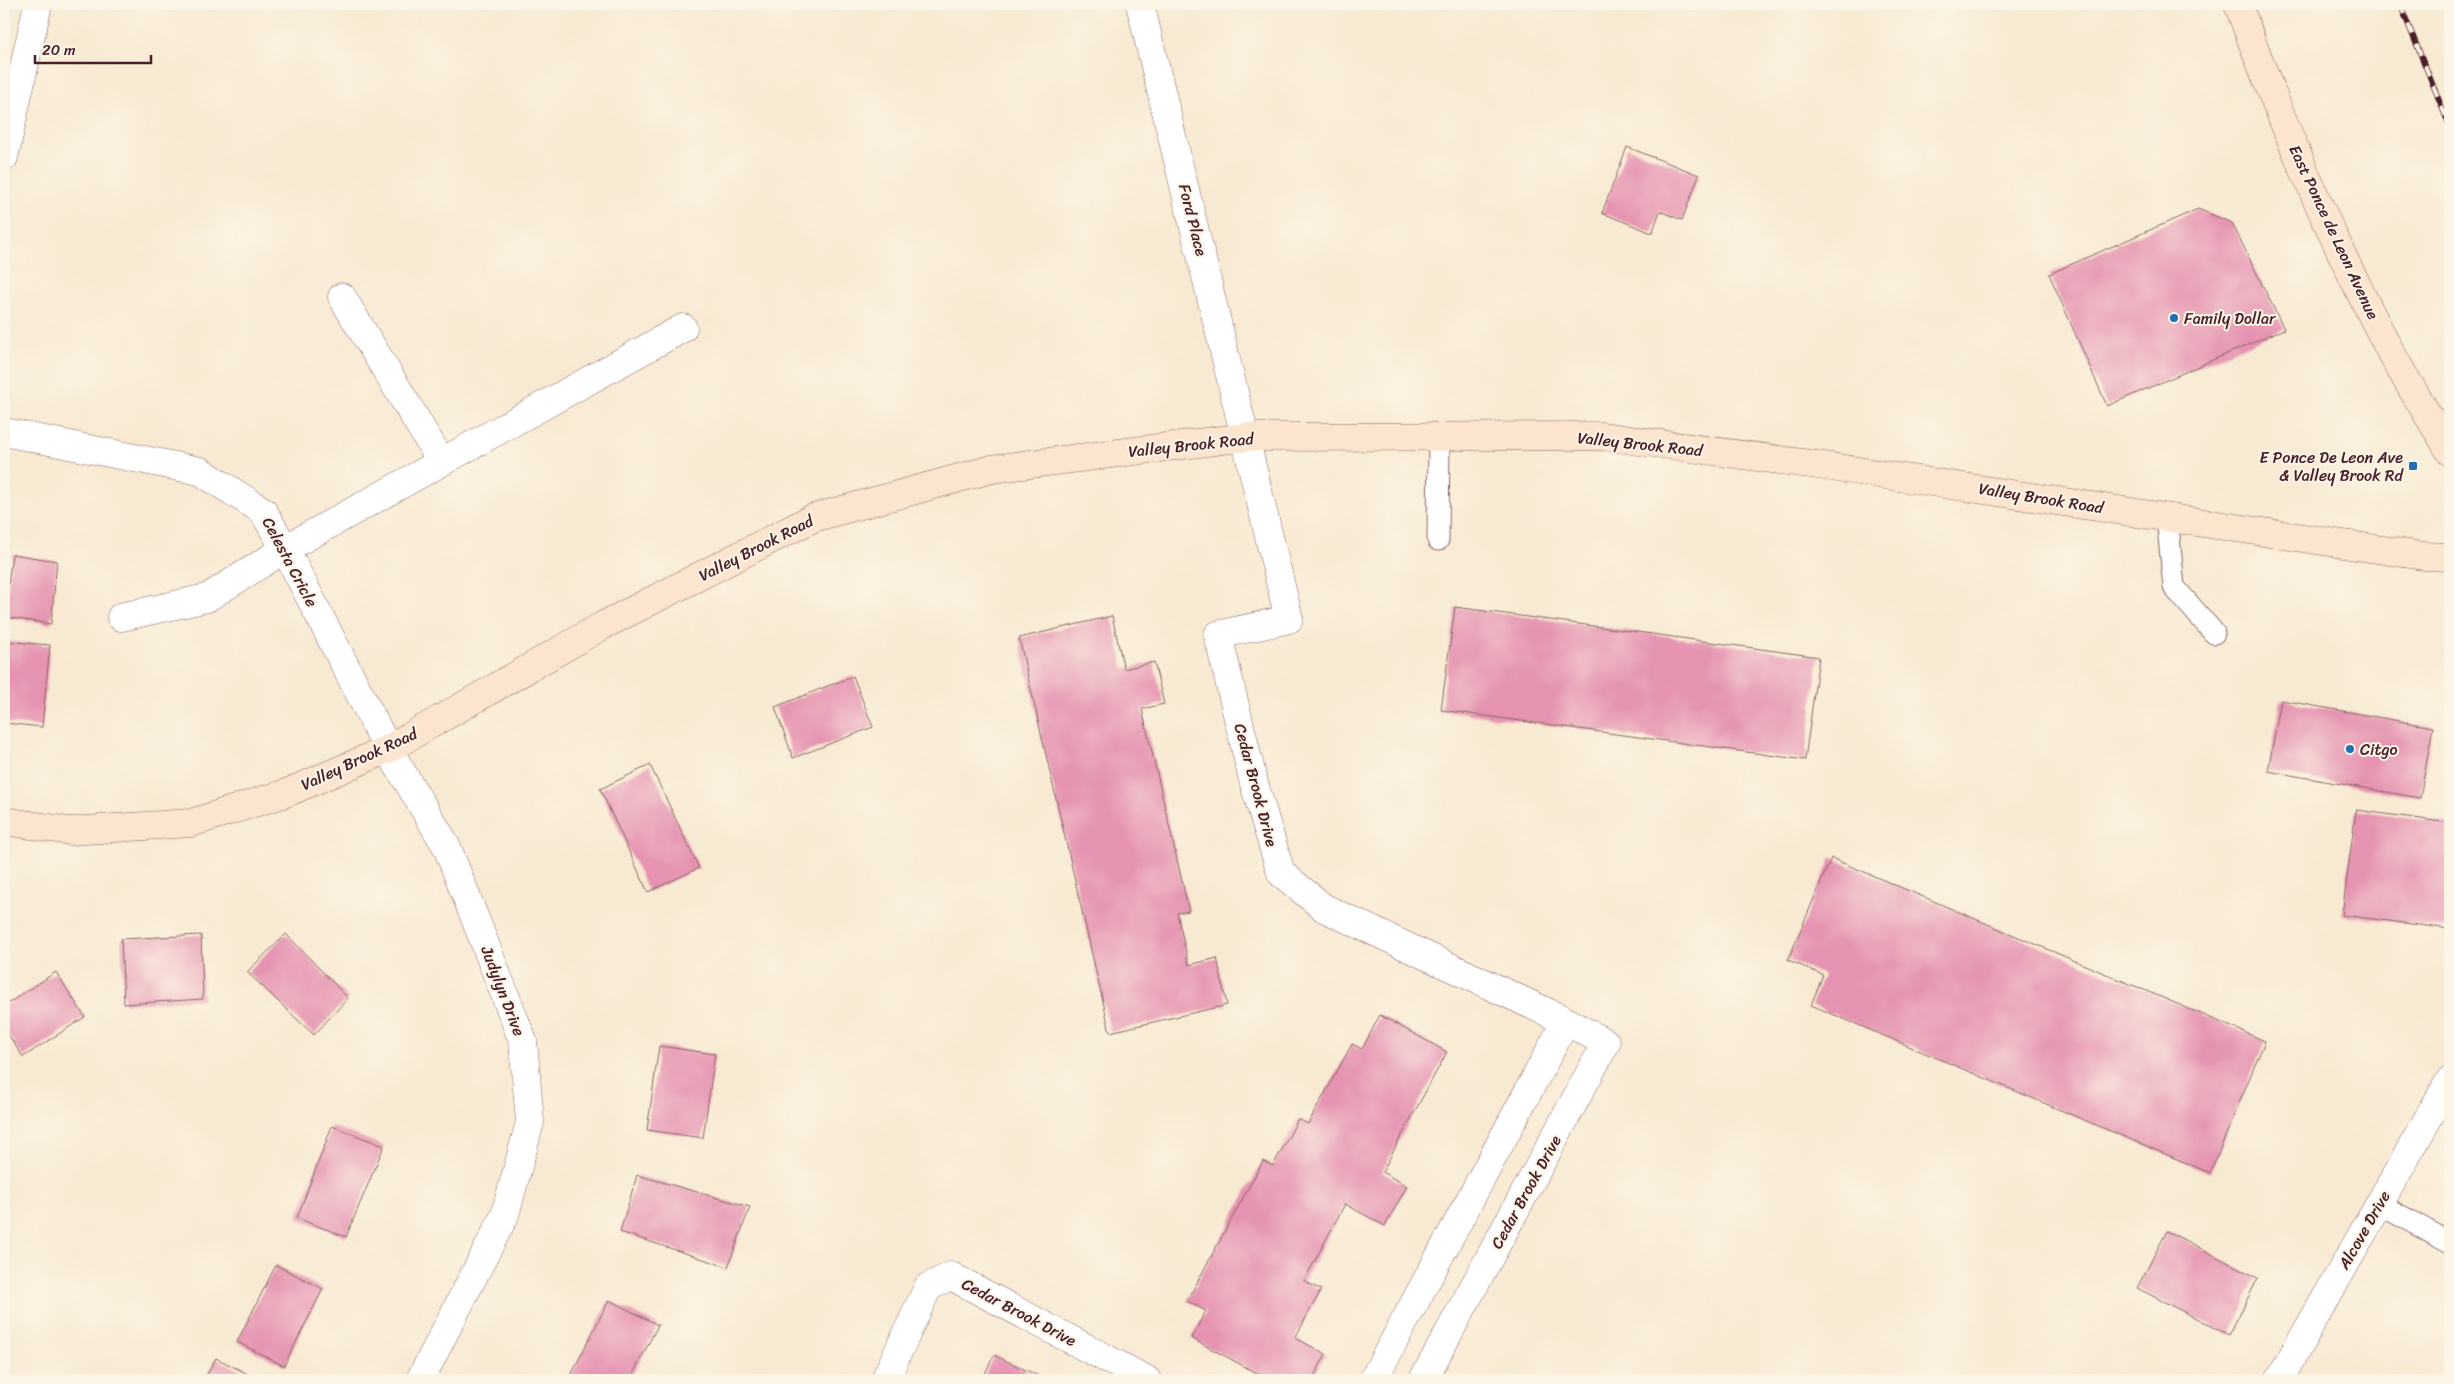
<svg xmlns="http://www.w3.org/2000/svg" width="2454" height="1384" font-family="Sriracha,sans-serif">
<rect width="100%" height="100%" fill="#fcf5e5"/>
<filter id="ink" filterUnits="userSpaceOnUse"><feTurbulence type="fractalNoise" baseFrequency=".02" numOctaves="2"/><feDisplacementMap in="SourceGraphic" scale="10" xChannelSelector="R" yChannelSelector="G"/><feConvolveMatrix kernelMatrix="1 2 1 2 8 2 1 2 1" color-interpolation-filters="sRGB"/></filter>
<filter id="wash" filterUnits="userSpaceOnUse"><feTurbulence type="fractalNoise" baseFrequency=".0096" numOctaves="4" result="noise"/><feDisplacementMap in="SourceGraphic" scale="20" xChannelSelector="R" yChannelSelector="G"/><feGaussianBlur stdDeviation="1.12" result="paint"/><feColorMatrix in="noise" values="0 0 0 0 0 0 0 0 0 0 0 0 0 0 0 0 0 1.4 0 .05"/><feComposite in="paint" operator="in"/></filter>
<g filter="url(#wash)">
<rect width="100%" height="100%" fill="#f8e9d2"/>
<g id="blocks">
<path fill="#e593b0" d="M 1627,147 L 1699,175 L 1682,220 L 1660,211 L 1652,233 L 1602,213 Z
M 2198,209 L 2232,223 L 2284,329 L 2107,406 L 2049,274 Z
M 12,554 L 57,561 L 51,624 L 4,617 Z
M 1455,607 L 1819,657 L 1805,760 L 1441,710 Z
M 1112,616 L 1124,669 L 1154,662 L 1164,704 L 1142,709 L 1189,911 L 1177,913 L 1189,965 L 1217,958 L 1227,1005 L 1110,1032 L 1019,638 Z
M 4,641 L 50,645 L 42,727 L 4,723 Z
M 853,676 L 873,727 L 793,758 L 775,707 Z
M 2281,700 L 2433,727 L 2420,798 L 2268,771 Z
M 650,765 L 699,868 L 648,892 L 600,789 Z
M 2356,810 L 2450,823 L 2450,929 L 2342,915 Z
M 1831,858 L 2265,1041 L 2210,1173 L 1811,1005 L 1823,975 L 1788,960 Z
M 286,934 L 348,998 L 314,1035 L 247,972 Z
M 201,935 L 203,999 L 124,1004 L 121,939 Z
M 56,972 L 85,1017 L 23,1057 L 4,1028 L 4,1006 Z
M 1380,1015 L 1447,1052 L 1382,1172 L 1407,1186 L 1385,1226 L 1345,1204 L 1304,1281 L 1321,1290 L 1295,1338 L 1326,1354 L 1312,1380 L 1270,1380 L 1191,1338 L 1206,1311 L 1187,1301 L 1263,1161 L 1273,1166 L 1298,1119 L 1308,1124 L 1352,1044 L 1362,1049 Z
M 659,1046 L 715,1054 L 703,1138 L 647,1130 Z
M 332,1126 L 384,1146 L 346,1237 L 297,1218 Z
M 637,1175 L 750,1207 L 728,1267 L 620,1232 Z
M 2167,1231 L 2258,1278 L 2229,1335 L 2137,1288 Z
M 276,1265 L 323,1289 L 284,1366 L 237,1342 Z
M 609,1300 L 658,1325 L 630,1380 L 575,1380 L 570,1377 Z
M 994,1355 L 1047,1380 L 982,1380 Z
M 216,1358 L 260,1380 L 204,1380 Z"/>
</g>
</g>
<g filter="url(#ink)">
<use href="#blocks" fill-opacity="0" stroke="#876665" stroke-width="1"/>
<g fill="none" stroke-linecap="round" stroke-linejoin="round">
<defs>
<path id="lane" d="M 2167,517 L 2174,587 L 2214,633
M 1438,540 L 1439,437
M 2379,1204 L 2450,1243"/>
<path id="street" d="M 1140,4 L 1289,619 L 1218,635 L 1253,780 L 1281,873 L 1324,908 L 1566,1021 L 1373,1380
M 4,157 L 38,4
M 342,297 L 441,461
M 4,432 L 200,471 L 263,511 L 285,549 L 388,749 L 447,847 L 523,1041 L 530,1122 L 505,1215 L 420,1380
M 121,617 L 207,598 L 285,549 L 683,328
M 885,1380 L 928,1287 L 951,1276 L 1147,1380
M 1423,1380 L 1606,1043 L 1566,1021
M 2279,1380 L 2450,1080"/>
<path id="secondary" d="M 2238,4 C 2280,119 2328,232 2385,341 C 2404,379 2429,415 2450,452
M 4,821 L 70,831 L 191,823 L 289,792 L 388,749 L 602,626 L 813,518 L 992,469 L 1246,437 L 1602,436 L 1825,466 L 2423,556 L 2450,557"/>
</defs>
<use href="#lane" stroke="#876665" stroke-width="23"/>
<use href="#street" stroke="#876665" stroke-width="29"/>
<use href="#secondary" stroke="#876665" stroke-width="29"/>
<use href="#lane" stroke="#fff" stroke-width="21"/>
<use href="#street" stroke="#fff" stroke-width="28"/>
<use href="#secondary" stroke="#fbe5cf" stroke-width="28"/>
<defs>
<path id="rail" d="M 2400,4 L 2450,127"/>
</defs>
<use href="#rail" stroke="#4a1f2b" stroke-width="5.5"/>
<use href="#rail" stroke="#fcf5e5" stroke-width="4" stroke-dasharray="11" stroke-linecap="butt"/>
</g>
</g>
<g fill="#1f6fb2" stroke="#fcf5e5" stroke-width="2">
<circle cx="2174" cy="318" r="5"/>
<rect x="2408" y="461" width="10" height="10" rx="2.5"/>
<circle cx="2350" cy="749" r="5"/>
</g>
<g text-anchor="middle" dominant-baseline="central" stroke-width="4" stroke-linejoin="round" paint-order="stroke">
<g font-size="16" fill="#4a1f2b" stroke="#fcf5e5">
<text transform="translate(1193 220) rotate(76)">Ford Place</text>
<text transform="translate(2334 232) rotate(65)">East Ponce de Leon Avenue</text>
<text transform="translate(1640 444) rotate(6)">Valley Brook Road</text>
<text transform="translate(1191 445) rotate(-6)">Valley Brook Road</text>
<text transform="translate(2041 498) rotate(9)">Valley Brook Road</text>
<text transform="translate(756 548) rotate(-27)">Valley Brook Road</text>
<text transform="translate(290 562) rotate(62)">Celesta Cricle</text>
<text transform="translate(359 759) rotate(-25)">Valley Brook Road</text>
<text transform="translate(1256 785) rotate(75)">Cedar Brook Drive</text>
<text transform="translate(503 991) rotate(69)">Judylyn Drive</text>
<text transform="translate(1526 1192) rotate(-61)">Cedar Brook Drive</text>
<text transform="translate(2364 1230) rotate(-60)">Alcove Drive</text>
<text transform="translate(1019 1312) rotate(28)">Cedar Brook Drive</text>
</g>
<g font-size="16" fill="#4a1f2b" stroke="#fcf5e5" text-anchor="start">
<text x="2184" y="318">Family Dollar</text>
<text x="2403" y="457" text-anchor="end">E Ponce De Leon Ave<tspan x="2403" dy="18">&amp; Valley Brook Rd</tspan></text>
<text x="2360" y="749">Citgo</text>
</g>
</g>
<rect width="2454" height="1384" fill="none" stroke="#fcf5e5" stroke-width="20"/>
<path d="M35 55v8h116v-8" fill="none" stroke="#4a1f2b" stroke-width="2.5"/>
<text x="42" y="55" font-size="15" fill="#4a1f2b" stroke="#fcf5e5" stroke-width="4" paint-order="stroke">20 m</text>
</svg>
